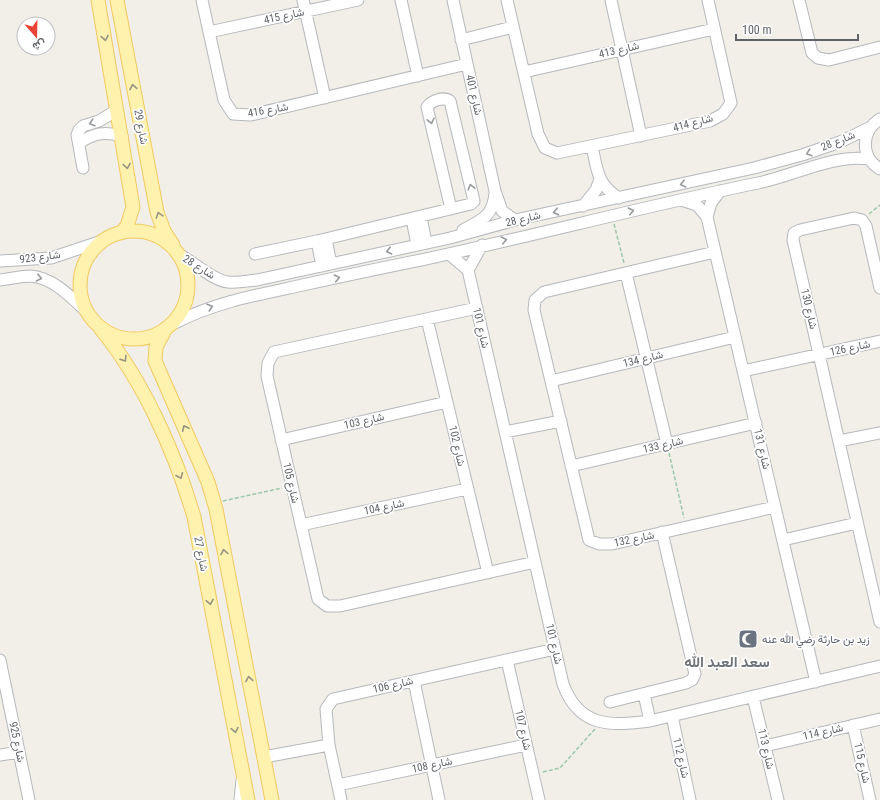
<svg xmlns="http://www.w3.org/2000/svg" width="880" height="800" font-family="'Roboto Condensed',Vazirmatn,sans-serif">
<rect width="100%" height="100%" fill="#f1efe8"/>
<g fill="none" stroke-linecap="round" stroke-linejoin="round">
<defs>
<path id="minor" d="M 202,0 L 224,100 L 233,114 L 251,115 L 467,64
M 303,0 L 325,98
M 401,0 L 418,76
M 453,0 L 495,191 L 502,211 L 515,220
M 507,0 L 538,134 L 545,148 L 557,153 L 710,121 L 723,114 L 731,103 L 708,0
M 611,0 L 641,136
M 799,0 L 812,53 L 818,58 L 829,60 L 880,47
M 209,32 L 358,0
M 461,40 L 513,27
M 524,72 L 714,29
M 880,119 C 861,131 860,157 880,169
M 79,143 C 94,133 105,131 122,136
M 592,146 C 597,169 597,185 619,198
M 83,168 L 77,135 L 79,130 L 83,126 L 99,121 L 117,110
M 720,191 L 711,203 L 707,217 L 816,682
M 681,200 L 697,205 L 707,217
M 583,206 L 596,190 L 600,179
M 421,217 L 426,243
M 412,219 L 417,245
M 463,230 C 481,220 493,217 495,193
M 326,239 L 331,264
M 317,241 L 322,266
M 715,252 L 544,292 L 535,300 L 534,310 L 589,540 L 599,544 L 612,544 L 775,507
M 178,254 C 193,261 213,281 228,282 C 237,283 247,281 257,280 L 450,238 L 515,220 L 754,168 L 802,155 L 840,142 L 871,127
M 255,254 L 317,241 L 471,204 L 474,201 L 450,101 C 443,96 431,101 427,107 L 451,209
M 449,254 L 468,270 L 563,684 C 579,728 611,726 650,721 L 880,666
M 0,261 L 51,258 L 102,241
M 468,270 L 482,245
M 626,273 L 667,444
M 0,280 C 10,279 21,276 31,276 C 54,278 72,298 88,313
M 880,288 L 866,226 L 862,220 L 854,218 L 800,230 L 794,233 L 793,240 L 880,622
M 477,308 L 274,352 L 268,363 L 267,376 L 318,599 L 327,606 L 340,606 L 535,562
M 427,319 L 488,573
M 175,323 C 213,303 256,295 298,286 C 339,277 380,268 421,260 C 534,236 645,206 758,183 C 792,176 835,154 869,159
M 743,371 L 880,341
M 551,381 L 735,337
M 505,432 L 561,421
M 281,440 L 447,402
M 839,441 L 880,433
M 571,466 L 756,423
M 301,525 L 467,489
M 783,540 L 857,523
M 0,660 L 29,800
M 507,660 L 539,800
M 414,681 L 439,800
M 644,694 L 650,721
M 753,697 L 778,800
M 610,702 L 686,683 L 692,680 L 695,674 L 662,532
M 672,716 L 690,800
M 853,725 L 870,800
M 765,746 L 880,719
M 0,755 L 19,752
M 264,757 L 329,745
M 338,785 L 526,745
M 240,800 L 242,780
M 341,800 L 329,745 L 326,709 L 333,699 L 555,649"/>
<path id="major" d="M 98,0 L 133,207 L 127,226 L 121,233
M 117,0 L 157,212 L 164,231 L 173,245
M80 285a54 54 0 1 1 108 0a54 54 0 1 1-108 0Z
M 100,328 C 143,380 175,452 194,517 L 248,800
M 166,328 L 156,347 L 155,361 L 208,482 L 216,509 L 272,800"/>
</defs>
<use href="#minor" stroke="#b5b8bc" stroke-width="13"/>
<use href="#major" stroke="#f2c960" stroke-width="15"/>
<path stroke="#9cc7a9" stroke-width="1.5" stroke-dasharray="4 2" stroke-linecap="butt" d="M 869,214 L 880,205
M 614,224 L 624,263
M 669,453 L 684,518
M 223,501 L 282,488
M 543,772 L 560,768 L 595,729"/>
<use href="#minor" stroke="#fff" stroke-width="11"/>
<use href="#major" stroke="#fff2af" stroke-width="13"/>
</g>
<defs><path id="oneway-chevron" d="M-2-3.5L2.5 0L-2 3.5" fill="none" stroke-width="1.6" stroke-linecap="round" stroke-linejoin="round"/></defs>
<g stroke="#979581">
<use href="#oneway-chevron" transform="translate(105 38) rotate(80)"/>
<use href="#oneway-chevron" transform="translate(133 87) rotate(-101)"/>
<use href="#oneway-chevron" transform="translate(127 166) rotate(80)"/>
<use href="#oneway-chevron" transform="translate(159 215) rotate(-108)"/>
<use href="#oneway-chevron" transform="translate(124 359) rotate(57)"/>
<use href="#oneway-chevron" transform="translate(185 428) rotate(-115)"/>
<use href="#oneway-chevron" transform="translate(180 476) rotate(68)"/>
<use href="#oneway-chevron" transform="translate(224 552) rotate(-101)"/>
<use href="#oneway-chevron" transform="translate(210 602) rotate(79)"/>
<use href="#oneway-chevron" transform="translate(249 679) rotate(-101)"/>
<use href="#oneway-chevron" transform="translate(235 730) rotate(79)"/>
</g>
<g stroke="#979a9d">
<use href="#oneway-chevron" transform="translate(431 121) rotate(77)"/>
<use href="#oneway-chevron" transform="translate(92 123) rotate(162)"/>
<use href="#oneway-chevron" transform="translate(809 153) rotate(161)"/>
<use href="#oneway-chevron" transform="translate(683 184) rotate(167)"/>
<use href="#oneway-chevron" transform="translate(471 187) rotate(-104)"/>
<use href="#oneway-chevron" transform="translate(631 211) rotate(-13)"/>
<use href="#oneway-chevron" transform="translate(556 212) rotate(168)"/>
<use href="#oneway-chevron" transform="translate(504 240) rotate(-13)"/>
<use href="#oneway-chevron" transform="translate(389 251) rotate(168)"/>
<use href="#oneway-chevron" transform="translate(39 278) rotate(13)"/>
<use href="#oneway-chevron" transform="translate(337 278) rotate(-12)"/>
<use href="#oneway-chevron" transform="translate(210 307) rotate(-18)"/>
</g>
<defs>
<symbol id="mosque-square" viewBox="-11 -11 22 22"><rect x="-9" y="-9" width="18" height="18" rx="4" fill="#6b7280" stroke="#fff"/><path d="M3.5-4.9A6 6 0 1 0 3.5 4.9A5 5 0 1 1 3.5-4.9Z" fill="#fff"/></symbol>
</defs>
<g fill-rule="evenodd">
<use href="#mosque-square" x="737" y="628" width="22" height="22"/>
</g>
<g text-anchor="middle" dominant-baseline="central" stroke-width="3.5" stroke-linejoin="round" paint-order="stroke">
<g font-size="11" fill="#5f6368" stroke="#fff">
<text transform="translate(284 16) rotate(-12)">شارع 415</text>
<text transform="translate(619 50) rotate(-13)">شارع 413</text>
<text transform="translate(474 95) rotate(77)">شارع 401</text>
<text transform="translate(268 110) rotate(-10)">شارع 416</text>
<text transform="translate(693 123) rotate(-15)">شارع 414</text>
<text transform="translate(141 127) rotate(79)">شارع 29</text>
<text transform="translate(838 141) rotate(-22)">شارع 28</text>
<text transform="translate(523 219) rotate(-13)">شارع 28</text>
<text transform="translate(40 257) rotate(-7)">شارع 923</text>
<text transform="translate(199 267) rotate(32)">شارع 28</text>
<text transform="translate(809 309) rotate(77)">شارع 130</text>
<text transform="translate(481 328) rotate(77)">شارع 101</text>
<text transform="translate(850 348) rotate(-12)">شارع 126</text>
<text transform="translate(643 359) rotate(-14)">شارع 134</text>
<text transform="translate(364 421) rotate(-13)">شارع 103</text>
<text transform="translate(663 445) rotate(-13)">شارع 133</text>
<text transform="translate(457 446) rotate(77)">شارع 102</text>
<text transform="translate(762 449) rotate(77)">شارع 131</text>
<text transform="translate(291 483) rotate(77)">شارع 105</text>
<text transform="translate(384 507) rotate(-12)">شارع 104</text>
<text transform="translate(634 539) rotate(-12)">شارع 132</text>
<text transform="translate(201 554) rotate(79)">شارع 27</text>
<text transform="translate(554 644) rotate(77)">شارع 101</text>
<text transform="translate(393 685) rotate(-13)">شارع 106</text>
<text transform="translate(523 730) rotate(77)">شارع 107</text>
<text transform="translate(823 732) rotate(-13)">شارع 114</text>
<text transform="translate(17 742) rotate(78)">شارع 925</text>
<text transform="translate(766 749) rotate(77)">شارع 113</text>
<text transform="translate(681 758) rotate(77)">شارع 112</text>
<text transform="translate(862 763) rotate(77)">شارع 115</text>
<text transform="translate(432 765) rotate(-12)">شارع 108</text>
</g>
<g font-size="11" fill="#5b616d" stroke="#fff" text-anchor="start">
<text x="762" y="639">زيد بن حارثة رضي الله عنه</text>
</g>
<g font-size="15" font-weight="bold" fill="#70757a" stroke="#fff">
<text x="727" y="662">سعد العبد الله</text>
</g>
</g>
<g transform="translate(36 36) rotate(160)"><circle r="19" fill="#ffffff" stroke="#bfc1c3"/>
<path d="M0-3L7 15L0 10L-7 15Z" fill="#ea4335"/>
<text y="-6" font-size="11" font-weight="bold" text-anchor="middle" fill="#5f6368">ش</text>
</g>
<path d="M736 34v6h122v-6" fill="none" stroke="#5f6368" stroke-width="2"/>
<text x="742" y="34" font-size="12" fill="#5f6368" stroke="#ffffff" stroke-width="3" paint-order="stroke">100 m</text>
</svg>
